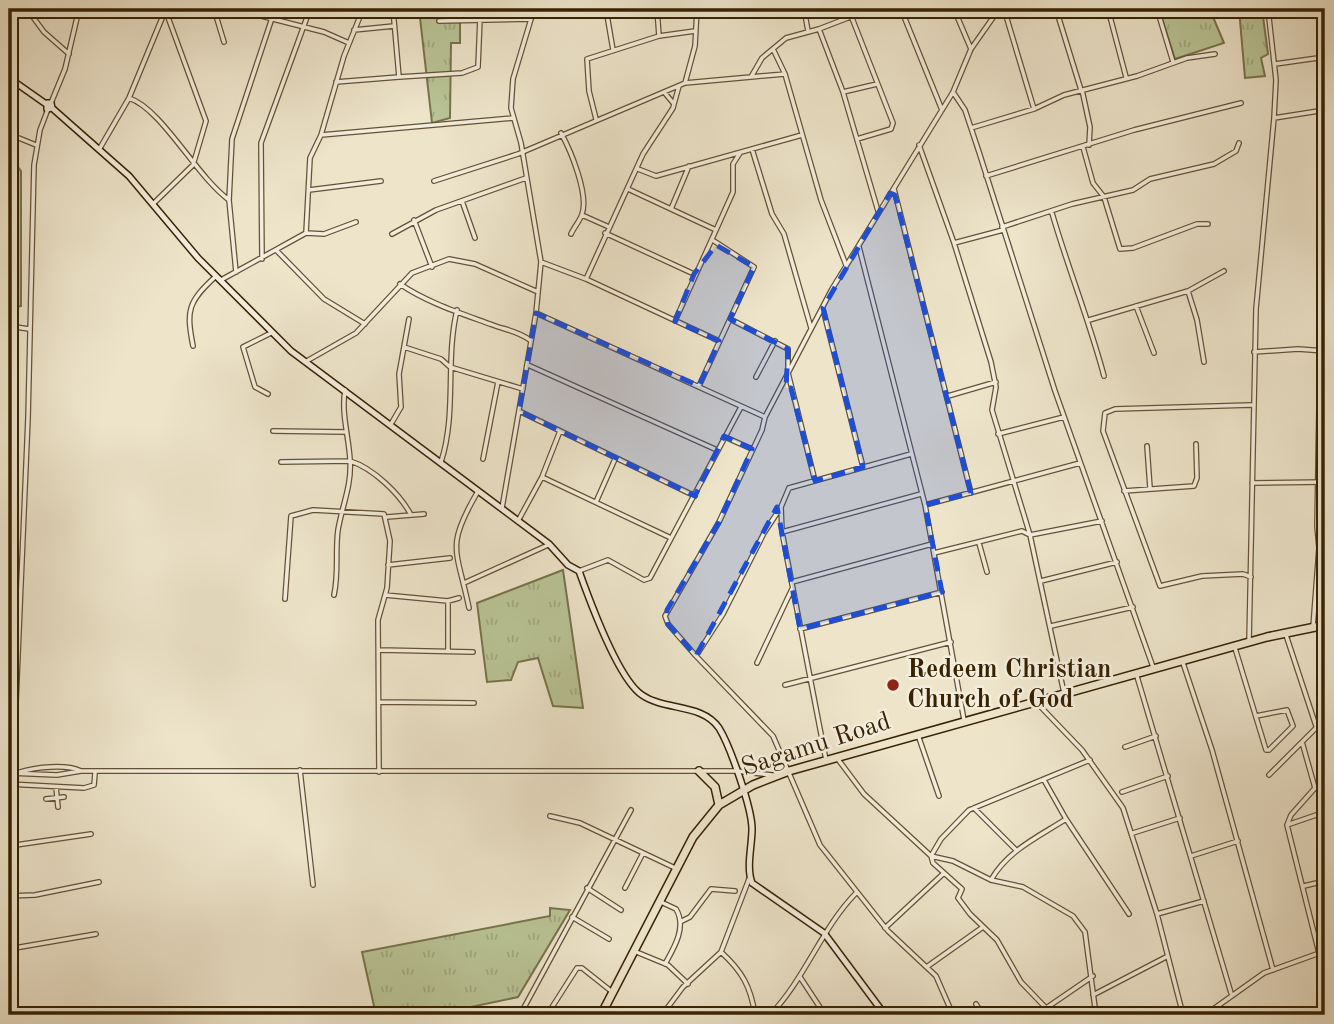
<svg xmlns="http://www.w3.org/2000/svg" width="1334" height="1024" font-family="'Old Standard TT',serif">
<defs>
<pattern id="grass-tufts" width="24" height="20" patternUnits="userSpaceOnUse" patternTransform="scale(1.75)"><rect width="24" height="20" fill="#b9c496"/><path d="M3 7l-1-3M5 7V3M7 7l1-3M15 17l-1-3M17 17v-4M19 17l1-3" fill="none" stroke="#a0a880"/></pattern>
</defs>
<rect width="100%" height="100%" fill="#ede4ca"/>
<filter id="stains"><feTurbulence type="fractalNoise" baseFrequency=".00286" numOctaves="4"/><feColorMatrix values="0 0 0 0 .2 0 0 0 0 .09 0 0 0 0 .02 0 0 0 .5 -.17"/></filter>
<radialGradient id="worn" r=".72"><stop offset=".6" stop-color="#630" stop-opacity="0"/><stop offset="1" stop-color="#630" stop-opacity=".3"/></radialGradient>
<path fill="url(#grass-tufts)" stroke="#78734c" stroke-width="2" d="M 419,9 L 460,9 L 460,43 L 451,43 L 450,118 L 432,123 Z
M 1159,9 L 1262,9 L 1268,54 L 1261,58 L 1265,76 L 1245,78 L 1239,9 L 1213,17 L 1224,43 L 1175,59 Z
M 9,155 L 21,171 L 21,306 L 9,309 Z
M 563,570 L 583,708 L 553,706 L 538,658 L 518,662 L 511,680 L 487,682 L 477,603 Z
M 550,908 L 570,910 L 518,997 L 433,1015 L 376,1015 L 362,952 L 550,916 Z"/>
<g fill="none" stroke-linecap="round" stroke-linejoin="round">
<defs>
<path id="street" d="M 27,9 L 44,32 L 69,54
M 214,9 L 224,42
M 234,9 L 324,32 L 349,43
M 606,9 L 613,50
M 657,9 L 659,36
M 804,9 L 808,31
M 901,9 L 942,110
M 954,9 L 971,49
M 1004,9 L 1034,109
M 1056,9 L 1081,90
M 1108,9 L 1126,77
M 1157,9 L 1173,62
M 1268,9 L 1276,80 L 1274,118
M 698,13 L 713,9
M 852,18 L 893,123 L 891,129 L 857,139
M 439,21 L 530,19
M 819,29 L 843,92 L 878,211
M 354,30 L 394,26
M 773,49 L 785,74 L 821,200 L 846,265
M 1275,64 L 1325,57
M 399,77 L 462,73 L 478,67 L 480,18
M 751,77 L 785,74
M 336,82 L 399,77 L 393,9
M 685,83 L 695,46 L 697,9
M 1082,90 L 1090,127 L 1089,145
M 843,92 L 877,84
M 953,92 L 965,110 L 979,152 L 1055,391 L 1153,667
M 129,98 C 162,109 196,176 229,200
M 51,103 L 65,69 L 79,9
M 674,104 L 679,86
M 596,119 L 589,91 L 587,59 L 659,36 L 695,31
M 971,128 L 1034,109 L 1064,95 L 1137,76 L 1187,58 L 1215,54
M 561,133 C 571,151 589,195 582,214 C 580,221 574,227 571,234
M 9,134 L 36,145
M 321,135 L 513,118
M 919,145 L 954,243 L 991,362 L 996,387 L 992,410 L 1030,535 L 1064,693
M 1083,147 L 1093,183 L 1104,197 L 1120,249 L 1133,248 L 1197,224 L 1208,224
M 100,148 L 129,98 L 165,11
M 752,149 L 772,214 L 784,234 L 811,328
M 638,169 L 656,176 L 802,135
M 986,176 L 1134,130 L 1241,103
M 434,181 L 518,154 L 685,83 L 751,77 L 762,58 L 786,38 L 819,29 L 871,9
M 628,189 L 716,230 L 675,321
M 894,189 L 971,493
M 309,190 L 381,181
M 462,201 L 475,238
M 153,204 L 193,165 L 206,121 L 165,9
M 671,209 L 689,166
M 1052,213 C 1068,268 1089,320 1104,376
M 582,215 L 609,227
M 414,220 L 432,267
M 1002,227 L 1072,204 L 1133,190 L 1150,179 L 1214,164 L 1236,151 L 1239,143
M 716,230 L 733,192 L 733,164 L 740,153
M 306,233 L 324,234 L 356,222
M 605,233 L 694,274
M 392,234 L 436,210 L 526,178
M 954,243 L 1003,230
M 859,247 L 925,505 L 964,720
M 277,251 L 324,299 L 365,324
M 262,259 L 261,143 L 310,9
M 541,262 L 586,279 L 719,341
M 236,272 L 229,200 L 232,139 L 272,18
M 586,279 L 643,154 L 673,108 L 674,104 L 664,92
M 221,280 L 306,233 L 310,158 L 321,135 L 344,56 L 363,9
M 400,284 C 426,302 460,313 490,324 C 505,330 516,330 530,340
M 1188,291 L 1197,320 L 1204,362
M 1136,306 L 1154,353
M 823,309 L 863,467
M 536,313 L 765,417
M 730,319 L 788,349 L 788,373 L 815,481
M 1089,320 L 1188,291 L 1224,271
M 9,326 L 29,329
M 193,346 C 186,310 188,302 215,277
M 404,347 L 441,359 L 450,367 L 523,389
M 1254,352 L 1298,349 L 1325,351
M 305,362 L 356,333 L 412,273 L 449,259 L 475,264 L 538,292
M 528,365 L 717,450
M 756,377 L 775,341
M 699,386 L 754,267 L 714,241
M 268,394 L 255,387 L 243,347 L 271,333
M 948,396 L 996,382
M 1251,405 L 1115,409 L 1105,413 L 1103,431 L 1160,586 L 1202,576 L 1243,574 L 1251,577
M 519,411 L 695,496
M 391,424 L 401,407 L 399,374 L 409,319
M 273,431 L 346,432
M 998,434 L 1064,417
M 725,437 L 752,449
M 1147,446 L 1150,488
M 483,459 L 498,382
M 281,462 L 350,461 C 373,468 400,494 411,515
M 441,462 C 457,413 445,360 457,310
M 542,477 L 671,538
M 1252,483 L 1325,482
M 1124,491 L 1194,486 L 1197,478 L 1196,444
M 596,502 L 615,459
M 925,505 L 1080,463
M 502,508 L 536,313 L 541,262 L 521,143 L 511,108 L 513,79 L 534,9
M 387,517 L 424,514
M 518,521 L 542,477 L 560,431
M 782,532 L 921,494
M 979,543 L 987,572
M 934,553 L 1022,531 L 1030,535 L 1102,521
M 388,565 L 450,558
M 579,571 L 608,560 L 644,580 L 650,578 L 741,407
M 1041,581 L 1117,562
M 792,582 L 932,544
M 464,583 L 548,545
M 334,595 C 339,572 335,551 338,530 C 342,506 352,485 350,460 C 349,437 341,414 345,390
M 385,595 L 448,601 L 459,598
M 285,599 L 291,516 L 313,510 L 384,514 L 390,541 L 387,588 L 378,620 L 379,772
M 469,608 C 457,549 445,548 477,493
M 1051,626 L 1133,607
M 1313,627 L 1319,548 L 1317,526 L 1320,350
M 800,629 L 942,592
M 1286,635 L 1316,726
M 1249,642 L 1256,309 L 1274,118 L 1325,110
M 1235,648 L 1266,750 L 1269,750 L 1293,726 L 1287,710 L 1256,716
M 379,650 L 473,652
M 448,650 L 448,601
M 696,656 L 723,614 L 764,533 L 781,507
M 1182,660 L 1212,750 L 1273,970
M 757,663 L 792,589
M 1136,673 L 1231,993
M 785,685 L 951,642
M 379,702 L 474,703
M 1037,703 L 1082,750 L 1123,808 L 1157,914 L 1183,1015
M 918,735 L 939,796
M 1302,742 L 1315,788 L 1291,815 L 1287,825 L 1319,953
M 1125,747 L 1156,736
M 837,758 L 864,794 L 931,856 L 953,861 L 991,880 L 1023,887 L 1073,916 L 1085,932 L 1096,1015
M 826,760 L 782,532 L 781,507 L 789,488 L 911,454
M 300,770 L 313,885
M 20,772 C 36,767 66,764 81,771
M 9,773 L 57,775 L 81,771 L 736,771 L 772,775
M 13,773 L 28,418 L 34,165 L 40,130 L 48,109
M 1269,775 L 1325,719
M 1044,780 L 1066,819 L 1129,914
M 9,784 L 84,788 L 94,785 L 95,773
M 56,787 L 58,807
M 1122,792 L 1168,776
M 46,799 L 64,797
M 974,808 L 1016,850
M 550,816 L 580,823 L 675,868
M 1287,825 L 1325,812
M 1133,833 L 1180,818
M 9,846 L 91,834
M 1191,856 L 1238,841
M 991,880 C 1007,851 1038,837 1066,819
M 1304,886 L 1325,881
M 587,888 L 621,910
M 625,888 L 643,853
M 9,896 L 35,895 L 99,882
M 661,902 L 676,909 C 687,927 674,948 665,964
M 1157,914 L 1204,901
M 572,917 L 609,939
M 680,922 L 690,917 L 711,889 L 735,891
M 885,928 L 944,873
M 9,949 L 96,934
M 634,951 L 668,965 L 688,984
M 721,952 C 742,971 751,987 755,1015
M 928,966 L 983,927
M 800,977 L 825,1015
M 1093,995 L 1166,957
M 976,1004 L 983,1015
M 1046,1008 L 1021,982 L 997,940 L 970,914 L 958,898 L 962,889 L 933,863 L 931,856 L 941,839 L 969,810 L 1090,760
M 520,1015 L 631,810
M 547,1015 L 577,968 L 582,968 L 611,991
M 662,1015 L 683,987 L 721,952 L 749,879
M 770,1015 C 805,979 821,929 856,893
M 953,1015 L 936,976 L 888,931 L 820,845 L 773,736 L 696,656 L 668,624 L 665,616 L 719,522 L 762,430 L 765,417 L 832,289 L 953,92 L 971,49 L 999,9
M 1036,1015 L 1093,976
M 1205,1015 L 1264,973 L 1325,951"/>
<path id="secondary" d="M 9,78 L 46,104
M 47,103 L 51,103 L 52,108 L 47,109 Z
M 52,108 L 129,176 L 198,258 L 291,351 L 549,544 L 568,565 L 579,571 C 589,599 618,679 642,695 C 665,711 702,703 719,728 C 730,746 752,808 752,829 C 752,846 746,867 752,883 L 824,933 L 885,1015"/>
<path id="highway" d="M 699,771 L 715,787 L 719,805
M 601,1015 L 693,837 L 719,805 L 753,785 L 789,771 L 1267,637 L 1325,625"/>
</defs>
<use href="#street" stroke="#645234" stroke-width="6"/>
<use href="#secondary" stroke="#372202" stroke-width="8"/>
<use href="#highway" stroke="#372202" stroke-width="10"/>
<use href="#street" stroke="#f3eddd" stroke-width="3.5"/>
<use href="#secondary" stroke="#f3eddd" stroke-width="5"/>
<use href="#highway" stroke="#ede4ca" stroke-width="7"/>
</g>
<path fill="#1d4ed8" fill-opacity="0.2" stroke="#1d4ed8" stroke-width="5" stroke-dasharray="14 9" stroke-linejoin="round" d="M 890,193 L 895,195 L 971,493 L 925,505 L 942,592 L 800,629 L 777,507 L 696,656 L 668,624 L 667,610 L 719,522 L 752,449 L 724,436 L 695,496 L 519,411 L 536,313 L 699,386 L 719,341 L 675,321 L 694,274 L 716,245 L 754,267 L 730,319 L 788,349 L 786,388 L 791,388 L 815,481 L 863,467 L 823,308 Z"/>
<circle fill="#8f2418" stroke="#f3eddd" stroke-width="2.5" cx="893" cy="685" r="7"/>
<g text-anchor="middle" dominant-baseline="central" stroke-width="5" stroke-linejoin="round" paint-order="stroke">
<g font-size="26" font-weight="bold" fill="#372202" stroke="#f3eddd" text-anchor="start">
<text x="907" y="670">Redeem Christian<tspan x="907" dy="30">Church of God</tspan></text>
</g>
<g font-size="26" fill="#372202" stroke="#f3eddd">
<text transform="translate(816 745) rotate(-18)">Sagamu Road</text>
</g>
</g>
<rect width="1334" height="1024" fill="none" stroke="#ede4ca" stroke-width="35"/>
<rect x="10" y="10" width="1313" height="1003" fill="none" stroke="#372202" stroke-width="3.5"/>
<rect x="18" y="18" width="1299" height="989" fill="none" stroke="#372202" stroke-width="2"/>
<rect width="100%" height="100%" filter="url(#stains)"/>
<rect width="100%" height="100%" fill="url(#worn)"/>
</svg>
